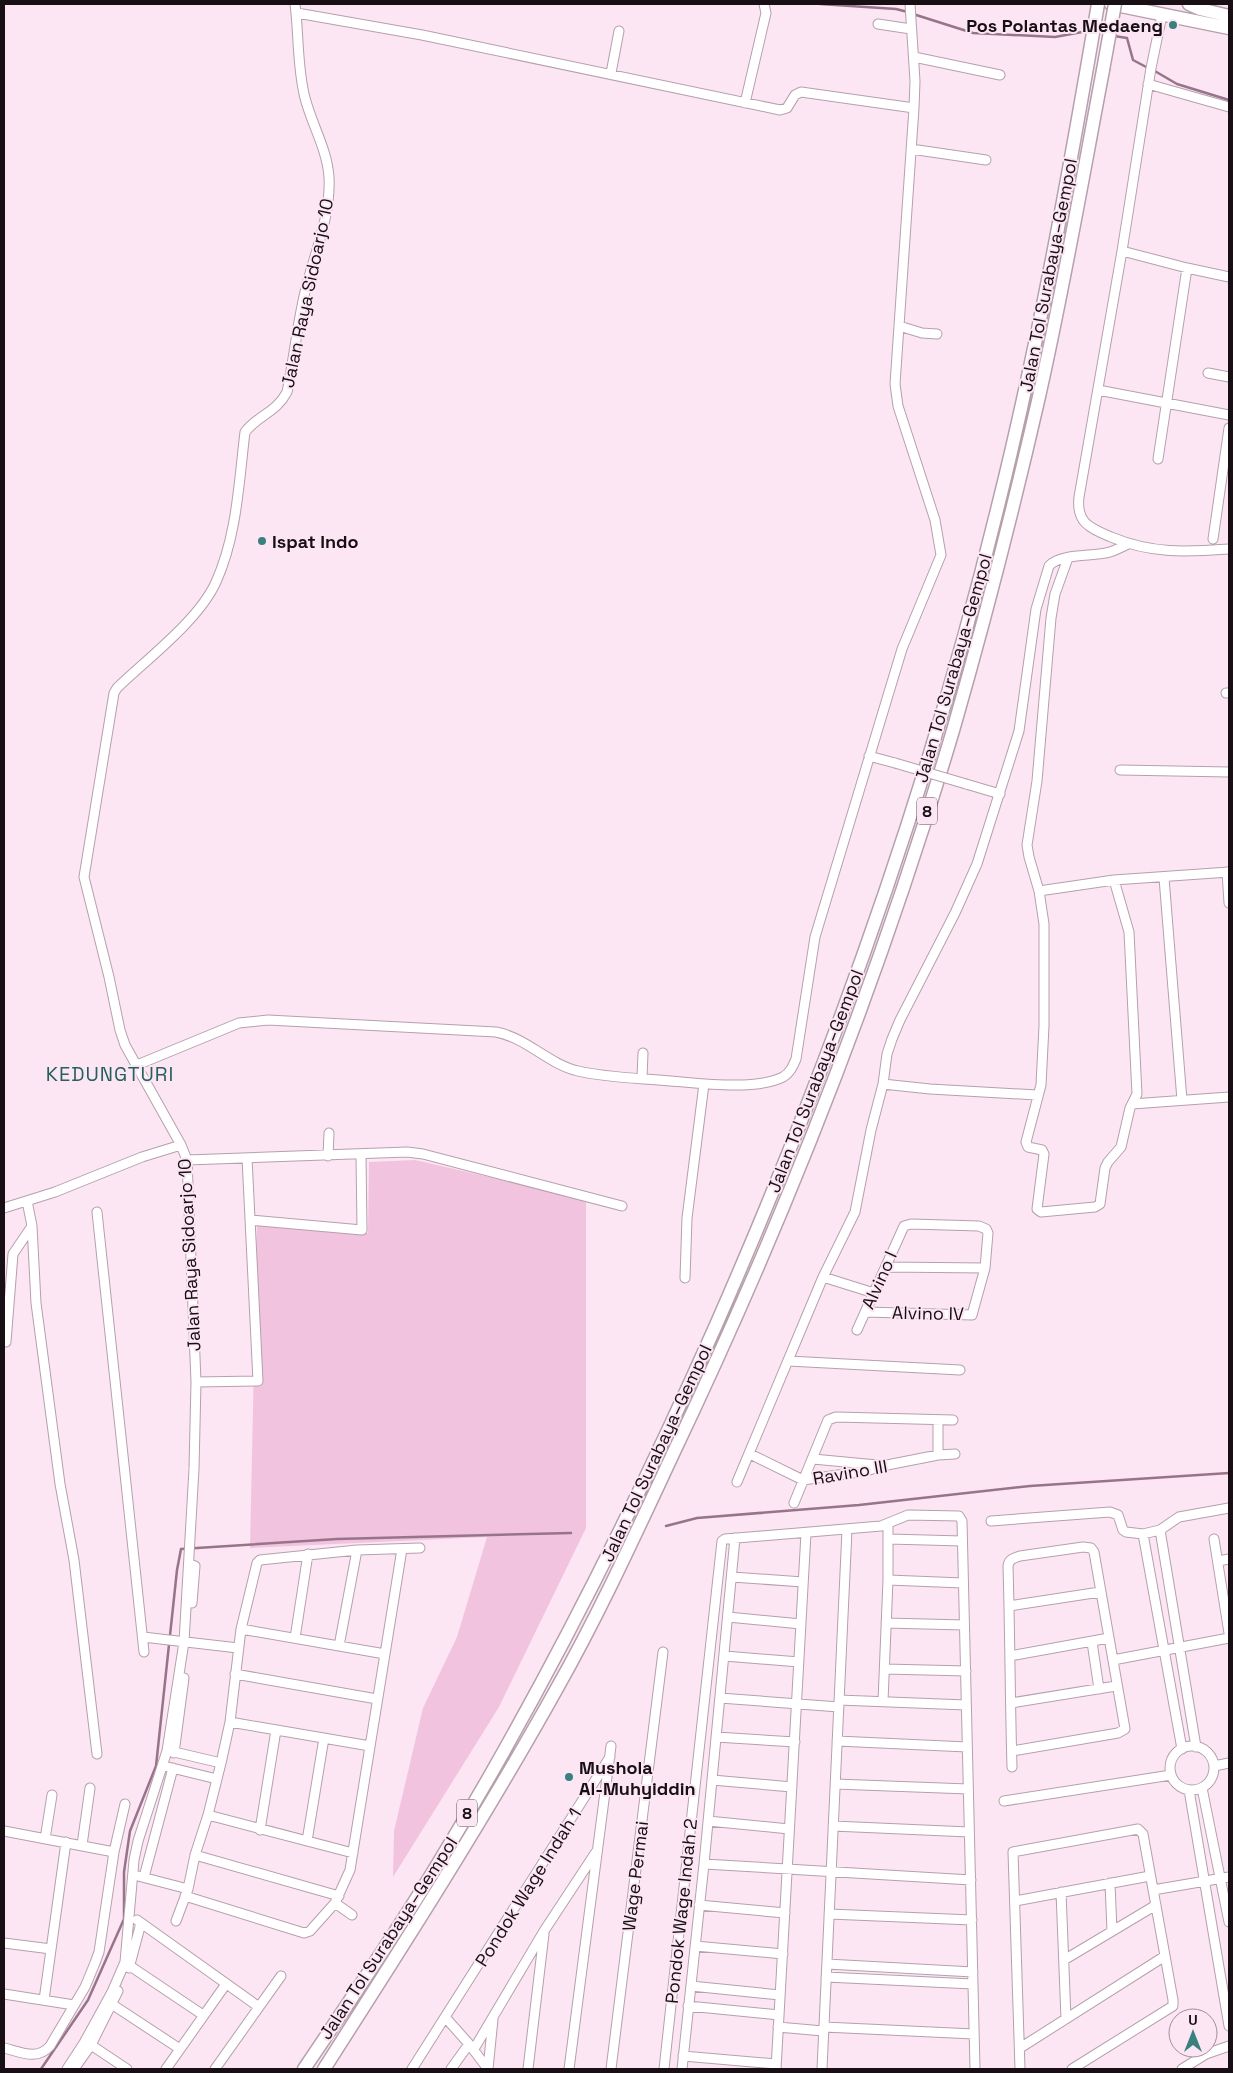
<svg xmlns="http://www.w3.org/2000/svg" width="1233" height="2073" font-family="'Space Grotesk',sans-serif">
<rect width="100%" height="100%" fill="#fce6f3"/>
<path fill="#f2c3de" d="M 415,1160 L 586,1199 L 586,1528 L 499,1707 L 393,1877 L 394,1831 L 423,1708 L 457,1637 L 487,1537 L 250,1548 L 257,1223 L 368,1233 L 369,1162 Z"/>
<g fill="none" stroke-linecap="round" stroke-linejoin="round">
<path stroke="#98748a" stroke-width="2.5" d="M 820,4 L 896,9 L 908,12
M 913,14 L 973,33 L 1055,37 L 1082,32 L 1089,33
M 1114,36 L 1127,38 L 1133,60 L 1148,68
M 1153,70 L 1177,84 L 1229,100
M 666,1526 L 697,1518 L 859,1505 L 1030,1486 L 1229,1473
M 41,2069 L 88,2000 L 124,1919 L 124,1872 L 130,1831 L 156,1766 L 177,1570 L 181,1549 L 337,1539 L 571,1533"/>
<defs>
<path id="minor" d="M 297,13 L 422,35 L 780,110 L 787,108 L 795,95 L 801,92 L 914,108
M 1162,15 L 1151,68 L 1122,251 L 1079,497 C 1076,523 1090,528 1111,537 C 1152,554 1186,552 1229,549
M 878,24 L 911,29
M 914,57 L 1000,75
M 611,73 L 619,31
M 1148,84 L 1229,107
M 745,103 L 766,13 L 764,4
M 911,149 L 986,160
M 1122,251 L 1187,268 L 1229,277
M 899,326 L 922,333 L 937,334
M 1208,373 L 1229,377
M 1098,390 L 1229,415
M 1158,459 L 1187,268
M 1213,539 L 1229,428
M 1068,558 L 1055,594 L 1051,618 L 1037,781 L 1027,845 L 1029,857 L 1039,891 L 1044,924 L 1044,1026 L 1041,1085 L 1026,1142 L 1028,1147 L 1042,1150 L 1044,1154 L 1037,1209 L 1041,1212 L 1095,1207 L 1100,1204 L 1105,1168 L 1108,1162 L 1121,1147 L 1130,1108 L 1137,1094 L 1129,932 L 1114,880
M 1226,693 L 1229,693
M 869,756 L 895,763
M 1120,770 L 1229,772
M 966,784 L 1000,794
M 1227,872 L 1229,903
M 1164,878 L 1182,1100
M 1039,891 L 1114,880 L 1229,872
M 137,1065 L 239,1023 L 268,1020 L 496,1032 C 527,1038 548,1064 578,1071 C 604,1077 632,1078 658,1080 C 692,1082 753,1092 783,1077 C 790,1073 793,1066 796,1059 L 815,937 L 902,649 L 941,555 L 935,520 L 898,406 L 895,384 L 914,108 L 915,81 L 910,4
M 642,1078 L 643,1053
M 883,1084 L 930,1089 L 1037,1095
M 1132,1104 L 1229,1097
M 328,1156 L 329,1133
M 187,1160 L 407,1152 L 423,1154 L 622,1206
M 27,1201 L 32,1226 L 36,1303 L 60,1484 L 74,1560 L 97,1754
M 4,1208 L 55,1192 L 142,1157 L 181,1145
M 97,1212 L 144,1652
M 250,1220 L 362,1230 L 361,1155
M 886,1267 L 985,1268
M 823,1277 L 874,1293
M 685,1278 L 687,1218 L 704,1084
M 857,1330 L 904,1226 L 911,1224 L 979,1226 L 986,1229 L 988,1233 L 985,1268 L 972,1315 L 865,1312
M 6,1342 L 13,1254 L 32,1226
M 788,1361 L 960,1370
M 196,1382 L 258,1381 L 247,1158
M 938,1420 L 938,1455
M 750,1454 L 803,1480 L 866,1471 L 882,1466 L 938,1455 L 955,1454
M 813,1459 L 877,1465
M 737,1482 L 823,1277 L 855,1212 L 871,1130 L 883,1084 L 887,1054 L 892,1039 L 900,1020 L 955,913 L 977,864 L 1019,731 L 1036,609 L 1049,566 C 1060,553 1094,557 1110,552 C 1116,550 1122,547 1128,544
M 794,1503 L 828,1420 L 836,1417 L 953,1420
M 991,1521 L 1110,1512 L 1118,1515 L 1123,1530 L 1126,1532 L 1143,1534 L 1160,1530 L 1179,1517 L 1229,1508
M 1160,1530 L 1196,1747
M 1143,1534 L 1182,1749
M 889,1539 L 962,1541
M 1214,1539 L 1229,1633
M 1218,1561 L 1229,1559
M 189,1564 L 195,1566 L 192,1603
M 732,1577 L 803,1582
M 888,1580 L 963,1583
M 1009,1606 L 1100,1592
M 728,1617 L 801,1624
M 886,1623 L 964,1625
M 241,1629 L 385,1654
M 143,1637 L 238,1648
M 295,1638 L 308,1554
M 1092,1642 L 1099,1689
M 339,1646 L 357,1550
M 725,1656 L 799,1662
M 1010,1656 L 1109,1638
M 1113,1660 L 1229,1638
M 885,1669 L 966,1671
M 235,1674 L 377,1699
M 720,1698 L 839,1707
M 839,1700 L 966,1705
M 883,1701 L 888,1580 L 888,1523
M 1011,1703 L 1116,1686
M 230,1722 L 370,1746
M 716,1737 L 795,1742
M 837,1741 L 967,1747
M1170 1768a22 22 0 1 1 44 0a22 22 0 1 1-44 0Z
M 170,1751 L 221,1763
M 1012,1751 L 1118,1733 L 1125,1729 L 1094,1552 L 1091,1548 L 1083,1547 L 1020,1556 C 1014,1558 1009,1559 1008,1566 C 1010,1633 1010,1700 1012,1767
M 174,1753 L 184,1678
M 1214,1766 L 1229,1763
M 168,1767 L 217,1779
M 712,1780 L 792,1787
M 835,1784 L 968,1789
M 1202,1788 L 1229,1922
M 1189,1790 L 1229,2026
M 1004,1801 L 1171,1775
M 208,1815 L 353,1853
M 708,1821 L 789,1829
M 833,1826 L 969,1832
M 260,1830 L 276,1730
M 4,1831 L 114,1852
M 45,1839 L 52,1795
M 307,1841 L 324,1738
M 82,1845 L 90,1788
M 195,1855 L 339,1896
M 704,1864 L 971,1880
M 138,1876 L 188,1889
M 144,1877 L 173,1768
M 1110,1883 L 1112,1931
M 1153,1890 L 1229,1877
M 1061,1892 L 1066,2019
M 185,1896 L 304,1933 L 310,1931 L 335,1903 L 350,1870 L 402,1549
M 1015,1901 L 1150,1876
M 335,1903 L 352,1915
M 699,1905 L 785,1913
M 829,1914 L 972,1920
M 137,1920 L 259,2007
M 176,1921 L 188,1889 L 195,1855 L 208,1815 L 221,1763 L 230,1722 L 241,1629 L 257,1563 L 260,1560 L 357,1550 L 420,1548
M 4,1943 L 51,1949
M 695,1946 L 783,1954
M 1064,1960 L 1156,1905
M 827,1964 L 973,1972
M 130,1966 L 203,2015
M 129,1968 L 141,1923
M 826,1977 L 973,1984
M 691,1986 L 780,1995
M 4,1994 L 74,2005
M 44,2000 L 66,1842
M 107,2001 L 180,2049
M 688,2006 L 779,2015
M 445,2017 L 469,2044 L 488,2069
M 778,2027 L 823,2031
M 824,2027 L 974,2034
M 91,2045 L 127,2069
M 4,2048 C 21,2052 37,2061 50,2046 L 85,1987 L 95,1963 L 99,1952 L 114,1852 L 125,1804
M 1020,2048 L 1165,1956
M 474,2049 L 544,1931 L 596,1852
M 683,2056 L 776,2064
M 67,2069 L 84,2043 L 112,1992 L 125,1962 L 134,1860 L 138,1841 L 167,1751 L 184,1642 L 194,1469 L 196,1382 L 187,1160 L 181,1145 L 125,1045 L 120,1030 L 109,977 L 84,877 L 114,693 L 117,688 C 147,659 199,620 216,582 C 237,536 239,481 245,432 C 258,415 276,413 287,392 C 294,359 297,325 305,292 C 314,254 331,217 329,177 C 327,149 312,125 305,98 C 297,67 299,35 295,4
M 74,2069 L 91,2045 L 118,1991
M 166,2069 L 226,1984
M 215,2069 L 281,1976
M 412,2069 L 610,1757
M 451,2069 L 469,2044
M 488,2069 L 493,2019
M 528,2069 L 544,1934
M 569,2069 L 611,1746
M 611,2069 L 663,1652
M 664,2069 L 722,1541 L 725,1539 L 881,1526 L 908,1515 L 959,1516 L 962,1521 L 975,2069
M 682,2069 L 704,1864 L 735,1538
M 776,2069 L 806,1533
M 822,2069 L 847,1530
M 1020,2069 L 1013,1852 L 1138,1829 L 1143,1834 L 1173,2000 L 1173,2006 L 1072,2069
M 1182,2069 L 1206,2054 L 1229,2046"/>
<path id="highway" d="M 1111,4 L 1229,28
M 1189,4 L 1200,9 L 1229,16
M 304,2069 C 348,2004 392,1939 433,1872 C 540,1697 633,1512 716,1325 C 832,1061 929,789 997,510 C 1039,342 1069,173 1098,4
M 324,2069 C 404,1944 484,1819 556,1690 C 599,1614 635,1535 672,1456 C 784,1221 880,977 954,727 C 985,619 1013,510 1038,401 C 1063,291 1082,181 1103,70"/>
</defs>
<use href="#minor" stroke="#b5a0ac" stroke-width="11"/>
<use href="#highway" stroke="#b5a0ac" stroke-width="15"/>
<use href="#minor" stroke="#fff" stroke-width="9"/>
<use href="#highway" stroke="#fff" stroke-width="12"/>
<defs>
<path id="minor-bridge" d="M 895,763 L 966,784"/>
<path id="highway-bridge" d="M 1103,70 L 1115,4"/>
</defs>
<use href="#minor-bridge" stroke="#b5a0ac" stroke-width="11" stroke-linecap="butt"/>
<use href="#highway-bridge" stroke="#b5a0ac" stroke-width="15" stroke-linecap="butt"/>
<use href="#minor-bridge" stroke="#fff" stroke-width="9"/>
<use href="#highway-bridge" stroke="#fff" stroke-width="12"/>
</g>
<g fill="#39817f" stroke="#fce6f3" stroke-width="2">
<circle cx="1173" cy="25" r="5"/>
<circle cx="262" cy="541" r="5"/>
<circle cx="569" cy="1777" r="5"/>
</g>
<g text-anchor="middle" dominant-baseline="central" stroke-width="4" stroke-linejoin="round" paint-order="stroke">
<g fill="#fce6f3" stroke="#5c5057" stroke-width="1">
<rect x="917" y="797.5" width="20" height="27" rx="4"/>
<rect x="457" y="1799.5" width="20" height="27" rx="4"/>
</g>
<g font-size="16" font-weight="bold" fill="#170f14">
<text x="927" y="811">8</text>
<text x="467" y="1813">8</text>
</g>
<g font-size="18" font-weight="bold" fill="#170f14" stroke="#fce6f3" text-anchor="start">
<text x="1163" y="25" text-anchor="end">Pos Polantas Medaeng</text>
<text x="272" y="541">Ispat Indo</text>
<text x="579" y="1767">Mushola<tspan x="579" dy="21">Al-Muhyiddin</tspan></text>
</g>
<g font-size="18" fill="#170f14" stroke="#fce6f3">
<text transform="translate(1048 275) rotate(-79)">Jalan Tol Surabaya–Gempol</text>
<text transform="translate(307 293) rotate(-78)">Jalan Raya Sidoarjo 10</text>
<text transform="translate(953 668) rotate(-74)">Jalan Tol Surabaya–Gempol</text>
<text transform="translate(815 1081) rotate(-69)">Jalan Tol Surabaya–Gempol</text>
<text transform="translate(189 1255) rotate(-93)">Jalan Raya Sidoarjo 10</text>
<text transform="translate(879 1280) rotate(-66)">Alvino I</text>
<text transform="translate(928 1313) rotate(1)">Alvino IV</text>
<text transform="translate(656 1453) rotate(-65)">Jalan Tol Surabaya–Gempol</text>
<text transform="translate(850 1472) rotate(-10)">Ravino III</text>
<text transform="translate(635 1876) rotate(-83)">Wage Permai</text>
<text transform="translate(528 1887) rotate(-58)">Pondok Wage Indah 1</text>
<text transform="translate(681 1911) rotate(-84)">Pondok Wage Indah 2</text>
<text transform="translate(388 1938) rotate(-57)">Jalan Tol Surabaya–Gempol</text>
</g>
<g font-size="20" letter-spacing="1" fill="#25605e" stroke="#fce6f3">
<text x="110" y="1074">KEDUNGTURI</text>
</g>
</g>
<rect width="1233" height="2073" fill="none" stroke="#170f14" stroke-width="10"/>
<g transform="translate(1193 2033)"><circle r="24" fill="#fce6f3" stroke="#a0909a"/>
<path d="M0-4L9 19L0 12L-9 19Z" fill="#39817f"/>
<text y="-8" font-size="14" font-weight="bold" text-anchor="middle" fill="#170f14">U</text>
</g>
</svg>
